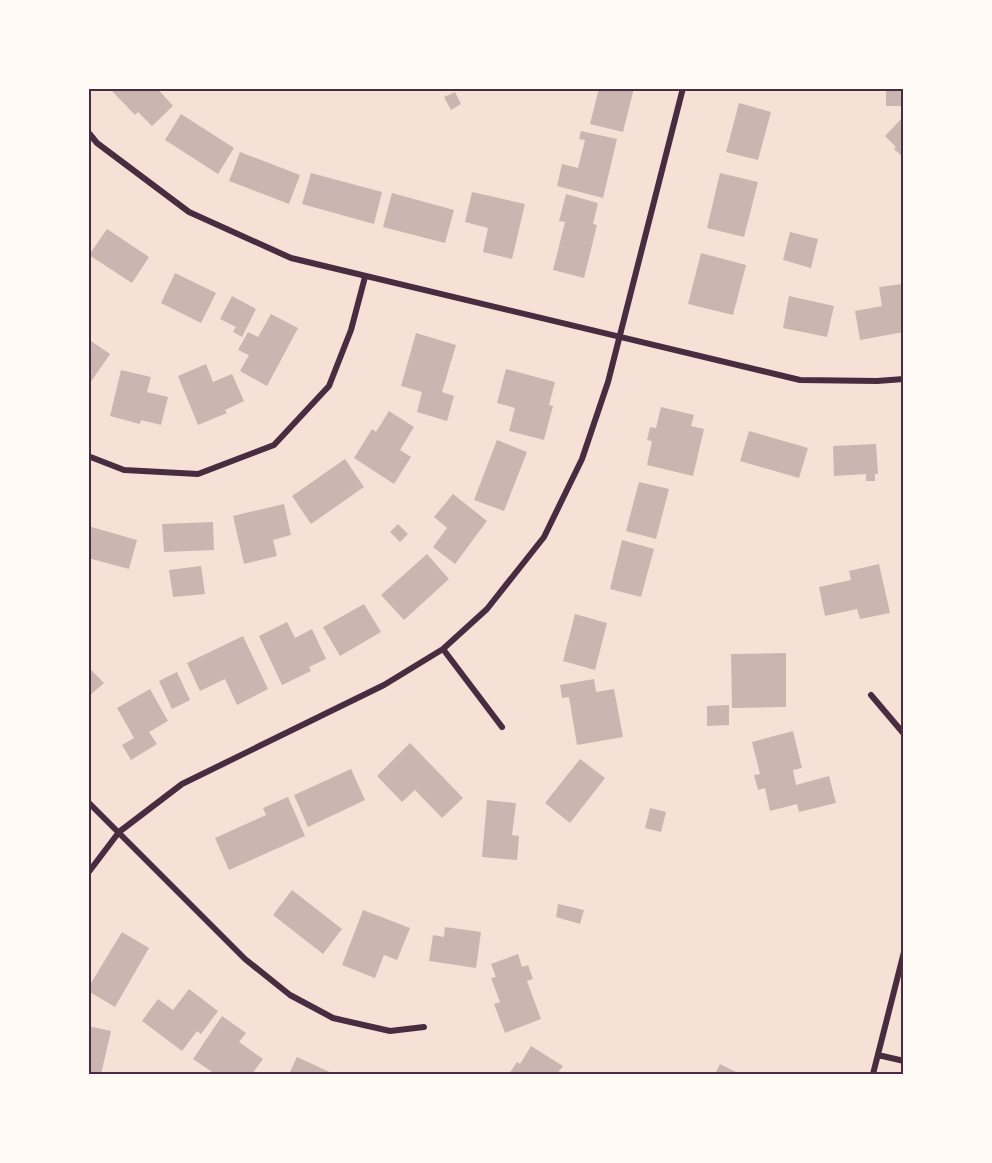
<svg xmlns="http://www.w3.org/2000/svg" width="992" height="1163" font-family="Lato,sans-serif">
<rect width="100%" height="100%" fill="#f7e1d7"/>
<path fill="#ccb4b1" d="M 109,88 L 157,88 L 173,106 L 152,126 L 138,112 L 135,115 Z
M 599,88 L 634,88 L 623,132 L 590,124 Z
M 886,88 L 904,88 L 902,106 L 886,106 Z
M 455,92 L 461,104 L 451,110 L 444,97 Z
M 739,103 L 771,112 L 758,160 L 726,152 Z
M 181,114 L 234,148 L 218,174 L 165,140 Z
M 902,118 L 904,120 L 904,158 L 894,149 L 896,147 L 885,136 Z
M 581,131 L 617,139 L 603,198 L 557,186 L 562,164 L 578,168 L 585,140 L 579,139 Z
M 240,152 L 300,175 L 289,204 L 229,181 Z
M 311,173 L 382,192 L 374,224 L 302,204 Z
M 720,173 L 758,182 L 744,237 L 707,228 Z
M 472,192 L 525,204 L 512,259 L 483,252 L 488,228 L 465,222 Z
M 392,193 L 454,210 L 445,243 L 383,227 Z
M 566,194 L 598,203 L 593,224 L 597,225 L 584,278 L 553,270 L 565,222 L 559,221 Z
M 107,229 L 149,257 L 132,283 L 89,255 Z
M 790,232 L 818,239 L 811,268 L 783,260 Z
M 701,253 L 746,265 L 733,315 L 688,304 Z
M 175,273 L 216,293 L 201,323 L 161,303 Z
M 902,284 L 904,332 L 860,340 L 855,311 L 882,306 L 879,287 Z
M 232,296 L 256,309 L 242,337 L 233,332 L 236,327 L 220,319 Z
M 789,296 L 834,306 L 827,337 L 783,328 Z
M 271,314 L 298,328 L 267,386 L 240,371 L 249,355 L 238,350 L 248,332 L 258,337 Z
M 416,333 L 456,345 L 442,392 L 454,396 L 447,421 L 417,412 L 422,392 L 401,386 Z
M 88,339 L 110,354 L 88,386 Z
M 206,364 L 213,382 L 232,374 L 244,401 L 225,410 L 227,413 L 198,425 L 178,376 Z
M 506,369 L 555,382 L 549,405 L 553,406 L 544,440 L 509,431 L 515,408 L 497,403 Z
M 121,370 L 151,377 L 147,392 L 168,397 L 161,425 L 141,420 L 140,424 L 110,416 Z
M 661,407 L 694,415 L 691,426 L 704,429 L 693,476 L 647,465 L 652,441 L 647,440 L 650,427 L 656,428 Z
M 389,411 L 414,427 L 400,450 L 411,457 L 394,484 L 354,458 L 372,429 L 376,432 Z
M 749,431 L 808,448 L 799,478 L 740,461 Z
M 497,440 L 527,452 L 504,511 L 474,500 Z
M 876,444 L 878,474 L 875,474 L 875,481 L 866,481 L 866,474 L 834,476 L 833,446 Z
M 345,459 L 364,487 L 311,524 L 292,496 Z
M 639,482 L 669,489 L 656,539 L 626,531 Z
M 453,494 L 487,521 L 455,564 L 433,547 L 447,528 L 434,517 Z
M 284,504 L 291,535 L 273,540 L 277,556 L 244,564 L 233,516 Z
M 213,522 L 214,550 L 164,552 L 162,524 Z
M 398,524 L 408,534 L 400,542 L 390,532 Z
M 88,526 L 137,540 L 129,569 L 88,558 Z
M 622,540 L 654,549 L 641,597 L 610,589 Z
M 427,554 L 449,579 L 404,620 L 381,595 Z
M 879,564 L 890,613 L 860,619 L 857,609 L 825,616 L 819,587 L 851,580 L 849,571 Z
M 201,566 L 205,594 L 173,597 L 169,570 Z
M 364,604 L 381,632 L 340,656 L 323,627 Z
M 575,614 L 607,623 L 595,670 L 563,661 Z
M 287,622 L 295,638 L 312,629 L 326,659 L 309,667 L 311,671 L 282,685 L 259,636 Z
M 243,636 L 268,689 L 237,705 L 225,679 L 200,691 L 187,663 Z
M 786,653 L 786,707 L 732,708 L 731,654 Z
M 88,667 L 104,683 L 88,697 Z
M 177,672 L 190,700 L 172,709 L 159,681 Z
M 594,679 L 596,692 L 614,689 L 623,737 L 577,745 L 569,697 L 562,698 L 560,685 Z
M 150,689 L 168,721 L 149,732 L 157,744 L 131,760 L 122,745 L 134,738 L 117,708 Z
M 729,705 L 729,725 L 707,726 L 707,706 Z
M 793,731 L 802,768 L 793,770 L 796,785 L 829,776 L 836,803 L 799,812 L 797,804 L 770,811 L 765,788 L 758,790 L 754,775 L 760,774 L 752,742 Z
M 410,743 L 463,798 L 442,818 L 415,790 L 402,802 L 377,776 Z
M 580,759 L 605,778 L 570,823 L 545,803 Z
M 351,769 L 365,800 L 308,827 L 294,795 Z
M 288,797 L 305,836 L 229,870 L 215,838 L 266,815 L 263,808 Z
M 487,800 L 516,803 L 512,835 L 519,836 L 517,860 L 482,857 Z
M 650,808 L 666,812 L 661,832 L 645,828 Z
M 292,890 L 342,929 L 323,954 L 273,915 Z
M 558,904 L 584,910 L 580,924 L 556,917 Z
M 363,910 L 410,928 L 397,960 L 384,955 L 375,978 L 342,965 Z
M 445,927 L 481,932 L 476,968 L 429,961 L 433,935 L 444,937 Z
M 122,932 L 149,948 L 115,1007 L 88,991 L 88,988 Z
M 518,954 L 522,967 L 528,965 L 533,979 L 527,981 L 541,1019 L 505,1033 L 494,1004 L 500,1002 L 491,978 L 496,977 L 491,964 Z
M 189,989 L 218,1011 L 201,1034 L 197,1031 L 182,1051 L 142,1021 L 158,999 L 173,1010 Z
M 222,1016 L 246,1033 L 239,1042 L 263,1059 L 252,1074 L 215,1074 L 193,1059 Z
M 88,1026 L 111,1031 L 101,1074 L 88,1074 Z
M 531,1046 L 563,1066 L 557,1074 L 509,1074 L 517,1062 L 520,1064 Z
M 297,1057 L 334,1074 L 289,1074 Z
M 720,1064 L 740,1074 L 715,1074 Z"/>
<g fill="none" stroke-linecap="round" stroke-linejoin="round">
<path stroke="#4a2c40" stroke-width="6" d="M 88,132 L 97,143 L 189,212 L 291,258 L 800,380 L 877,381 L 904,379
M 88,456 L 124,470 L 198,474 L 274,445 L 329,386 L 351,330 L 365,277
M 443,649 L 502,727
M 871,695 L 904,734
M 88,802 L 245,959 L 290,995 L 333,1018 L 390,1031 L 424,1027
M 88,873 L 119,832 L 182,784 L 384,685 L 443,649 L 487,609 L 544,537 L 582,459 L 608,382 L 683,88
M 878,1055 L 904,1061
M 873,1074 L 904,952"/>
</g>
<rect width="992" height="1163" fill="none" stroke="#fffaf5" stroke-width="180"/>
<rect x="90" y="90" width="812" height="983" fill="none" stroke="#4a2c40" stroke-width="2"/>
</svg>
